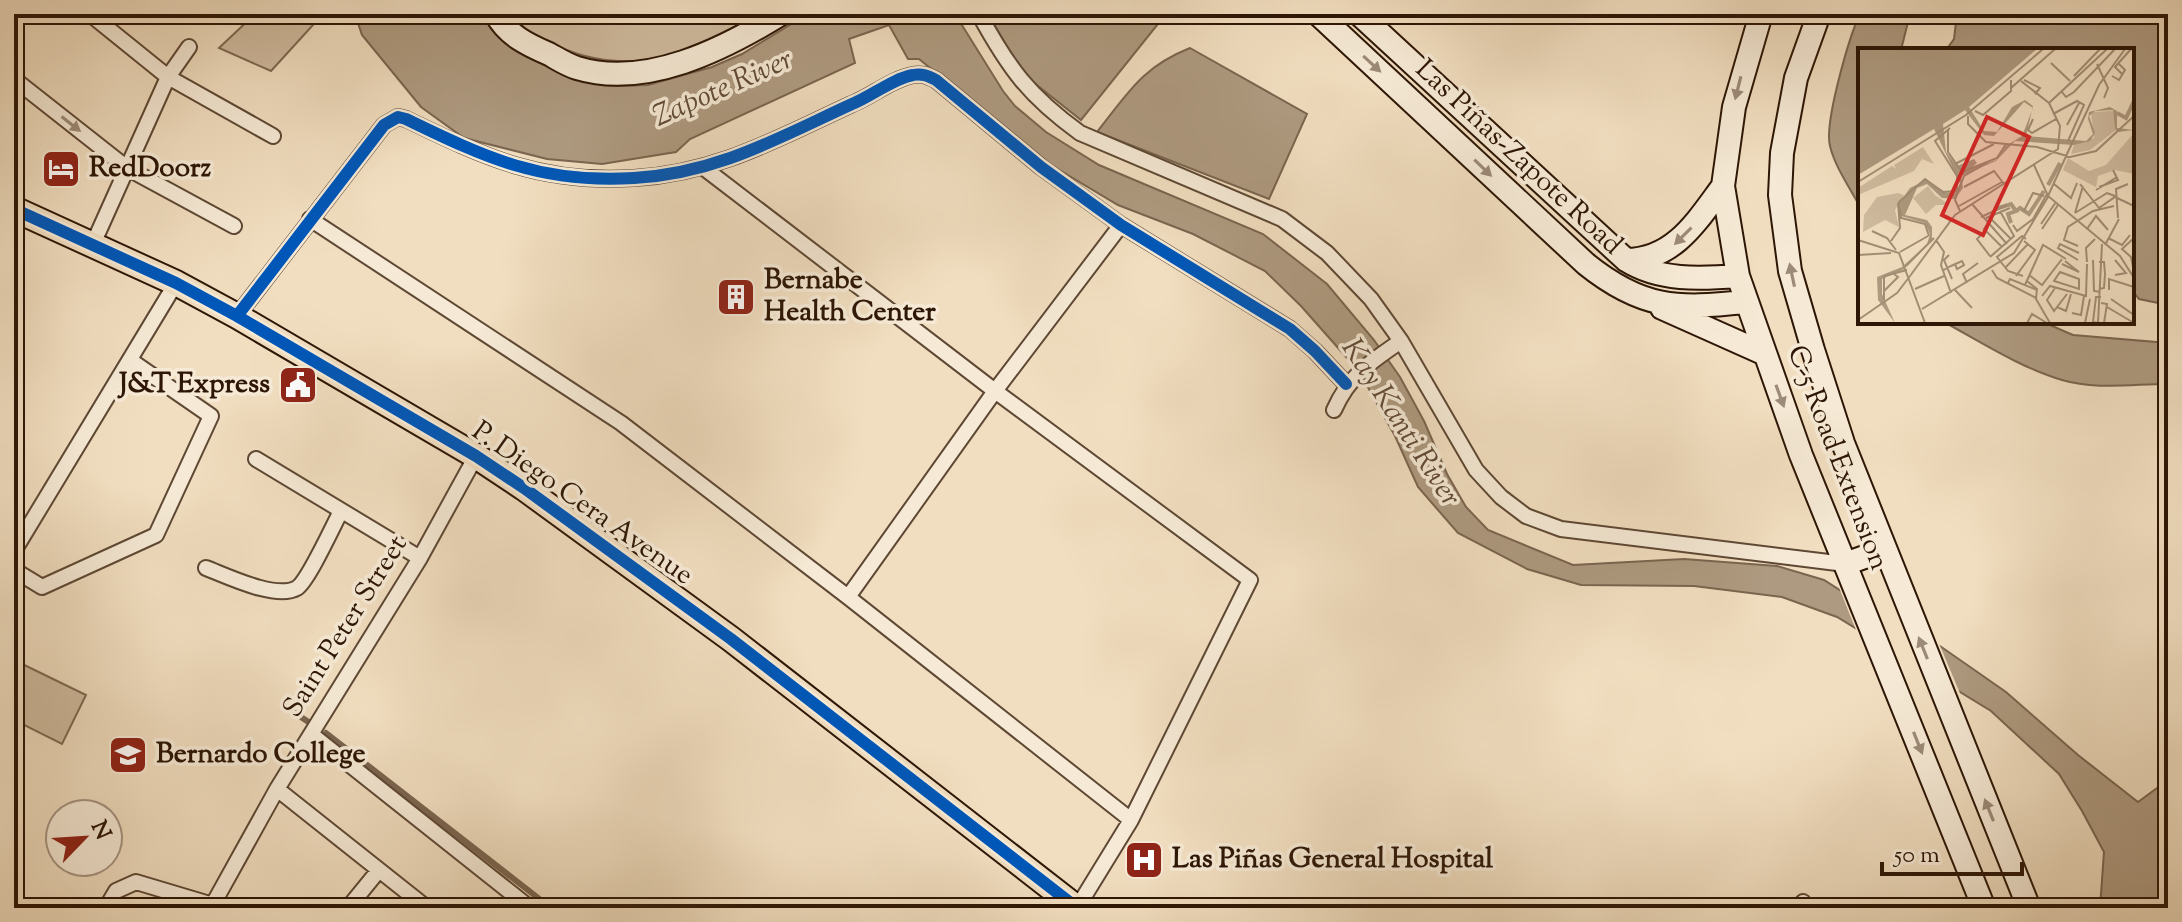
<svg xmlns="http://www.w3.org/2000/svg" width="2182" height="922" font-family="'Sorts Mill Goudy',serif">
<rect width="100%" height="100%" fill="#f1dec0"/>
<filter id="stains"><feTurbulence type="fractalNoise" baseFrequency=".0025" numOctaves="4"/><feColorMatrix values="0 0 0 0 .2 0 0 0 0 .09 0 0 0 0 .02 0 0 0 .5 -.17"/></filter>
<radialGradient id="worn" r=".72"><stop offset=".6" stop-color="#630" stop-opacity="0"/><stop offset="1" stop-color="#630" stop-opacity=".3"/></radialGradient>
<path fill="#d0bca0" stroke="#7e6952" stroke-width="2" d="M 255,14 L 323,14 L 271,71 L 219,48 Z
M 509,14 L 757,14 C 691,57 622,80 549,42 C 533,34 520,28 509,14 Z
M 14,660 L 86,695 L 62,744 L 14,720 Z"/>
<path fill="#ae9a80" stroke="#7a654f" stroke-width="2" d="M 355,14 L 485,14 L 502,37 L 576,78 L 602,85 L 620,86 L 648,85 L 712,67 L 742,54 L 808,14 L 955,14 L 1003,91 L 1015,106 L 1046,132 L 1099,165 L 1263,234 L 1327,284 L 1374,340 L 1400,377 L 1424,421 L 1447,474 L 1466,507 L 1488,530 L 1573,565 L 1684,559 L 1777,566 L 1824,580 L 1896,626 L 1940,646 L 2006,692 L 2078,755 L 2138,802 L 2168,780 L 2168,812 L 2160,819 L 2161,862 L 2168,893 L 2168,908 L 2100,908 L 2104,852 L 2082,811 L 2059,774 L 1991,711 L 1837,617 L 1782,597 L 1694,586 L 1581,585 L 1527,569 L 1458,533 L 1418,487 L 1395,436 L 1365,382 L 1347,358 L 1301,306 L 1265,271 L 1193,234 L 1118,205 L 1046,162 L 919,59 L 908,59 L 889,25 L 849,39 L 855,63 L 690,139 L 676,152 L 602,164 L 547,159 L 464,138 L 421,107 L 362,35 Z
M 988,14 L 1166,14 L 1081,120 L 1023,74 Z
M 1860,14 L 1910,14 L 1901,50 L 1860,50 L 1860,207 C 1850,188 1835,167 1830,146 C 1824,123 1849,37 1860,14 Z
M 1957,14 L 2168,14 L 2168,305 L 2139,299 L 2132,290 L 2132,50 L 1946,50 L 1954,39 Z
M 1190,48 L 1307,114 L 1269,199 L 1097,132 C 1128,93 1142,67 1190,48 Z
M 1944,322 L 2043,322 L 2073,335 L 2168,343 L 2168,384 C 2134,384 2095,390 2062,380 C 2021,368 1981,342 1944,322 Z"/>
<path fill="#f1dec0" d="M 1838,585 L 1897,623 L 1938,641 L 1962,698 L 1858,635 Z"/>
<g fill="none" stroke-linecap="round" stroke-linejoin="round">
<path stroke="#7a654f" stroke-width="6" d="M 289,709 L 310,723
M 326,733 L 551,908"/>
<defs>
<path id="street" d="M 90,14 L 168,77 L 273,136
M 979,14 C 1009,69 1029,96 1080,133 L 1282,219 L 1327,253 L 1371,299 L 1401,341 L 1476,470 L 1501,497 L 1526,516 L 1561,529 L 1845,564
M 14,79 L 127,168 L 234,226
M 704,168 L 995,391 L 1250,580 L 1131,820 L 1077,908
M 310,219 L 621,423 L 848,597 L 1131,820
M 93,244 L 168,77 L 189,47
M 237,316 L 384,125 L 398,117 L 406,119 C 486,158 542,184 634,178 C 718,173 778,138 852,104 C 872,96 892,79 913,75 C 922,73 928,76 936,80 L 1041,167 L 1121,225 L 1290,329 L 1315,351 L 1346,384
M 1334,410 C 1349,376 1370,362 1401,341
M 256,459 L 420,558
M 14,551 L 176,283
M 206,568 C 227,576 276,600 297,588 C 308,581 333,526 341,511
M 14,570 L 42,587 L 156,535 L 211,416 L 130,360
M 848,597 L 995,391 L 1121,225
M 311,734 L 530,908
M 277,789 L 427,908
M 1803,902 L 1806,908
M 106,908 L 116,891 L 136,882 L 213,905
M 211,908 L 277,789 L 420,558 L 476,456
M 348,908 L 379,870"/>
<path id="secondary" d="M 496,14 C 507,35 528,45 549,54 C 558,59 567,65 577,68 C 646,89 724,49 781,14
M 1318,14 L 1586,264 C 1642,309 1677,309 1745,302
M 1359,14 L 1626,260 C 1659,281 1700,279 1738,276
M 1761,14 L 1734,107 L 1723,186 L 1738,276 L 1801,455 L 1984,908
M 1819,14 L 1796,78 L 1782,153 L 1780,195 L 1790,271 L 1813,350 L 1843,443 L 2029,908
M 1626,260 C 1674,260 1697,221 1723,186
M 1662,308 L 1765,354
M 1845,564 L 1884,550"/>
<path id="primary" d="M 14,209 L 176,283 L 237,316 L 476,456 L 524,488 L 731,639 L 1077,908"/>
</defs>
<use href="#street" stroke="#5e4834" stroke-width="18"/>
<use href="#secondary" stroke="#2d1605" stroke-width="26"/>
<use href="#primary" stroke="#2d1605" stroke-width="28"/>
<use href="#street" stroke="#f6ead6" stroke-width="14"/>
<use href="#secondary" stroke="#f6ead6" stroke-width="22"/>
<use href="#primary" stroke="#f1dec0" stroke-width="24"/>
<defs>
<path id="cycleway" d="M 14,209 L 176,283 L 237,316 L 476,456 L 524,488 L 731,639 L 1077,908
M 237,316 L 384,125 L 398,117 L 406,119 C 486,158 542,184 634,178 C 718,173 778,138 852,104 C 872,96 892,79 913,75 C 922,73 928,76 936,80 L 1041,167 L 1121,225 L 1290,329 L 1315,351 L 1346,384"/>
</defs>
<use href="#cycleway" stroke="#f6ead6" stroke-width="17"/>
<use href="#cycleway" stroke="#0057b8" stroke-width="12"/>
</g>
<defs><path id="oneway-solid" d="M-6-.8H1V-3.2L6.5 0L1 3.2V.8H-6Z" transform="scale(2)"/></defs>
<g fill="#9c8b78">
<use href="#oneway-solid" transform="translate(1372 64) rotate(43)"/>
<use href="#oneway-solid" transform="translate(1738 88) rotate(104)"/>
<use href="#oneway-solid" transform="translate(71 124) rotate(38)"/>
<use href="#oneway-solid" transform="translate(1483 168) rotate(44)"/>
<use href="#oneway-solid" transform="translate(1683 236) rotate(135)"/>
<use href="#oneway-solid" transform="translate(1792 275) rotate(-102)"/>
<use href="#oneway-solid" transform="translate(1780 396) rotate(70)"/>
<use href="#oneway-solid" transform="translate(1923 648) rotate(-112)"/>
<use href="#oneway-solid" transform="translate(1918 743) rotate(68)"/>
<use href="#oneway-solid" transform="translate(1989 810) rotate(-112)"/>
</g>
<defs>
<symbol id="hotel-square" viewBox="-11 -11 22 22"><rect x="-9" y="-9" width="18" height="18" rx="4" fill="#8f2418" stroke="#f6ead6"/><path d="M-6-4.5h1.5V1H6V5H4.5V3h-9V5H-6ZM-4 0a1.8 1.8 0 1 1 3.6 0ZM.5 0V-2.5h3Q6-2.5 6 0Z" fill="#fff"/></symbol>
<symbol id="building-square" viewBox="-11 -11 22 22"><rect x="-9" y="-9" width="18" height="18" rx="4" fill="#8f2418" stroke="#f6ead6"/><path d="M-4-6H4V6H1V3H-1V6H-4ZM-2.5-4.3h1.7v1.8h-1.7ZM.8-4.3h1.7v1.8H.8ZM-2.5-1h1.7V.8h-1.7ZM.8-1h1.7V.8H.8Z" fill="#fff"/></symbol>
<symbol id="civic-square" viewBox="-11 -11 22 22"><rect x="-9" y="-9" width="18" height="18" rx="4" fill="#8f2418" stroke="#f6ead6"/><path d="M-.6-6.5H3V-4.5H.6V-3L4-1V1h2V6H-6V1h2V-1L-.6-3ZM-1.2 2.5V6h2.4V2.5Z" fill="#fff"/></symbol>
<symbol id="university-square" viewBox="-11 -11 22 22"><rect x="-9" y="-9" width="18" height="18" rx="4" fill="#8f2418" stroke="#f6ead6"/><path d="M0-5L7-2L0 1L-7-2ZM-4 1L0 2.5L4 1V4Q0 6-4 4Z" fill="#fff"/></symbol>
<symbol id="hospital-square" viewBox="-11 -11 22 22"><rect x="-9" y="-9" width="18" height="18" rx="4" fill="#8f2418" stroke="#f6ead6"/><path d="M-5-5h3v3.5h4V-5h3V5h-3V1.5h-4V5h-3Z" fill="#fff"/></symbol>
</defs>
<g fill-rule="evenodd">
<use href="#hotel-square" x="39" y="147" width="44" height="44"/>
<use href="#building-square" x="714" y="275" width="44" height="44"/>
<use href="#civic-square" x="276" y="363" width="44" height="44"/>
<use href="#university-square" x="106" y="733" width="44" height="44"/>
<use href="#hospital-square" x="1122" y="838" width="44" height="44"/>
</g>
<g text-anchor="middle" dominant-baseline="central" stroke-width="7" stroke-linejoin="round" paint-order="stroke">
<g font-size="28" fill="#2d1605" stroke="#f6ead6">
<text transform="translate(1518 158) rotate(43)">Las Piñas-Zapote Road</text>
<text transform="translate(1837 458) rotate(69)">C-5 Road Extension</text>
<text transform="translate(582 504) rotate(35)">P. Diego Cera Avenue</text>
<text transform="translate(346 627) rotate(-58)">Saint Peter Street</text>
</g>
<g font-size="28" font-weight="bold" fill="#2d1605" stroke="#f6ead6" text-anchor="start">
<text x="89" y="169">RedDoorz</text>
<text x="764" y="281">Bernabe<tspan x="764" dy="32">Health Center</tspan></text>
<text x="270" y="385" text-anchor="end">J&amp;T Express</text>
<text x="156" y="755">Bernardo College</text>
<text x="1172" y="860">Las Piñas General Hospital</text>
</g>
<g font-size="30" font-style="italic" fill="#614b36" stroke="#f6ead6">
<text transform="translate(723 89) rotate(-24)">Zapote River</text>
<text transform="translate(1400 423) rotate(57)">Kay Kanti River</text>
</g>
</g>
<g transform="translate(1858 48)">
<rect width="276" height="276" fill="#f1dec0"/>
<path d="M 255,63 L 258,82 L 232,102 L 213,106 L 216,97 L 236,90 L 233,64 ZM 276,85 L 276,126 L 257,122 L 240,128 L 238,139 L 205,122 L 210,110 L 231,123 L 248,117 ZM 65,99 L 76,116 L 64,111 L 56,123 L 0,147 L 0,140 L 34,118 L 38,121 L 36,117 ZM 70,138 L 77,147 L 92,157 L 78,157 L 68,166 L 55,150 ZM 40,145 L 46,147 L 37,162 L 41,179 L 27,172 L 5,184 L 6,167 L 19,149 Z" fill="#d0bca0"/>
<path d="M 0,1 L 179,1 L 111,59 L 126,83 L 139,84 L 154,59 L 167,52 L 175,58 L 168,88 L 228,93 L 235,86 L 230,71 L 231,64 L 252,59 L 259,63 L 259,80 L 276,82 L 260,84 L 257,81 L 255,62 L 237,63 L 231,68 L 237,85 L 232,93 L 216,97 L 157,93 L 138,113 L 103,128 L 105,140 L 97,151 L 84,150 L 69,136 L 59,140 L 47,167 L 69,172 L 74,179 L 74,192 L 45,222 L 24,231 L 24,246 L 37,275 L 20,252 L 19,229 L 44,219 L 69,196 L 72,186 L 67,175 L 43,168 L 42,154 L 52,140 L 68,132 L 89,145 L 99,143 L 102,135 L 76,81 L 0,127 ZM 166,54 L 175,60 L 164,88 L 148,98 L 138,112 L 112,121 L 119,115 L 116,111 L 99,118 L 88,104 L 85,76 L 107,62 L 126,87 L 136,88 Z" fill="#ae9a80" fill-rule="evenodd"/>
<path fill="none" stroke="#ae9a80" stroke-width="4" d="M 259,65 L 268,70 L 276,53M 190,137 L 202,115M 137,161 L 153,156 L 158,163 L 150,166 L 153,175M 158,163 L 162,160 L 171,166 L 186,143"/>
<path fill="none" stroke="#a38e75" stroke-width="2" d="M 193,15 L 212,33M 239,16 L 250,40 L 246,50M 264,26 L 257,19 L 273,1M 216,28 L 242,1M 254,28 L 261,32 L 267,22 L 260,15M 166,32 L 182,40 L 177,46M 163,33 L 191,55M 153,40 L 197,1M 204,44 L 208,49 L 216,44 L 257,1M 117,63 L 125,67 L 153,43 L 153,32M 195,66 L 219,53 L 226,57 L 210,93M 110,68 L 110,76 L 128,94 L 179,99 L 212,109 L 238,103 L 276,68M 175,71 L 170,82 L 174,85 L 198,71M 209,77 L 221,55M 90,82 L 90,104 L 104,124 L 139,110 L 148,96M 209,106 L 241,37 L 267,1M 97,116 L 136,96M 176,117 L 190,148 L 262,208 L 276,230M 0,134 L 108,67 L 185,1M 196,136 L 213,150 L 219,135M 222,136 L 241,160M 106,139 L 136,123 L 146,136M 241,139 L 260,132 L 255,122M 238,142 L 259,129M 190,148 L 209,106M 114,156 L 149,196M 101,158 L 144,134M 241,160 L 257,149 L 276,158M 102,163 L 97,152 L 106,128 L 129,115M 166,163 L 175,145 L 186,148M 217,165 L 249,145 L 257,148M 217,165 L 225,138M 123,169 L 149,157M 131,169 L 153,191M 128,170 L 152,160M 260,170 L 258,141 L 270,136M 183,176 L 198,154M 129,177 L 126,181 L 144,199M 155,177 L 159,183 L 175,171 L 189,146M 184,181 L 200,157M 229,181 L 238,168 L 250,182M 14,183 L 29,190 L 38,202M 123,187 L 119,191 L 132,208M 71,188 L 67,176 L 43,170 L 41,154 L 67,131 L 85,144 L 99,143 L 99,128 L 77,93 L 92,80M 250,190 L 264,197 L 272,187M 0,192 L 41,205 L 67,275M 78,192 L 86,204 L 83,217 L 93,245M 33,193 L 42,180 L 40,155M 247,197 L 261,171M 220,198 L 206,192 L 210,179 L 235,163 L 256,158M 42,204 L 70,188M 0,207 L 33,205M 91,207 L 86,212 L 94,231M 132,209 L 156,188 L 142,163M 220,212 L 200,200 L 202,196 L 221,205M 235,212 L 236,243 L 242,244M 257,212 L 268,225 L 257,227M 229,214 L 228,200 L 237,191M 241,214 L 246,214 L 247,226 L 246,240 L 241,241M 204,216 L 221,224 L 207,213M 48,218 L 76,190M 275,219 L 273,209 L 264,201 L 276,190M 147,220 L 170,196M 134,222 L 139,230 L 178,250M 84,223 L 93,218 L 104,213 L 106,217 L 99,221 L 97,216M 202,224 L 221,231 L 221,241 L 196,233 ZM 171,227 L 184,237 L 204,211M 52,228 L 97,167 L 200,101 L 202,78 L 191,55 L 249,1M 158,228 L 177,202 L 166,193M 165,228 L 150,223 L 139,209 L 164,188 L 168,191M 169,233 L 179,241 L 178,251 L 192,275M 109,235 L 105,226 L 120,215M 150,235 L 152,231 L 179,242M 167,237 L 185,197 L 208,211M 197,240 L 189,252 L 196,263 L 209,246M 57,241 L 86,228M 97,242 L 114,260M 251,242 L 251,231 L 276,239M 26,243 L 40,229 L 36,226M 184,248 L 192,238 L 228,248 L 229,216M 253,251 L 276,267M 26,252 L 26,228 L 49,222M 243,255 L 249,256 L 246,275M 199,259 L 208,263 L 213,246M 249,259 L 276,275M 64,261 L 156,205 L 190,149M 214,265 L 223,267 L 226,248M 0,272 L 39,245 L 52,228M 169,275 L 174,266 L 189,275M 227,275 L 232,251M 240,275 L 244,196M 240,275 L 235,274 L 238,249 L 243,249"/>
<path fill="#d62828" fill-opacity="0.15" stroke="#d62828" stroke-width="4" d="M 129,69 L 171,89 L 125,187 L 84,167 Z"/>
<rect width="276" height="276" fill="none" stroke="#2d1605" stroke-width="4"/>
</g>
<rect width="2182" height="922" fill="none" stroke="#f1dec0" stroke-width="48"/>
<rect x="16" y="16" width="2150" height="890" fill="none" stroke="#2d1605" stroke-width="4"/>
<rect x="24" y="24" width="2134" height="874" fill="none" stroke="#2d1605" stroke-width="2"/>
<g transform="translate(84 838) rotate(65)"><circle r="38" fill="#f6ead6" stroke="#a69582" stroke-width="2"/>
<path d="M0-6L14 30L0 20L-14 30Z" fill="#8f2418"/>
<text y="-12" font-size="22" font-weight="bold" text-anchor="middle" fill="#2d1605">N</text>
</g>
<path d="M1882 862v12h140v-12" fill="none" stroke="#2d1605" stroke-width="4"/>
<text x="1894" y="862" font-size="24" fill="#2d1605" stroke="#f6ead6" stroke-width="6" paint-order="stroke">50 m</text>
<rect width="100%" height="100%" filter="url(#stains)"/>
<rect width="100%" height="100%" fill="url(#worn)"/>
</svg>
